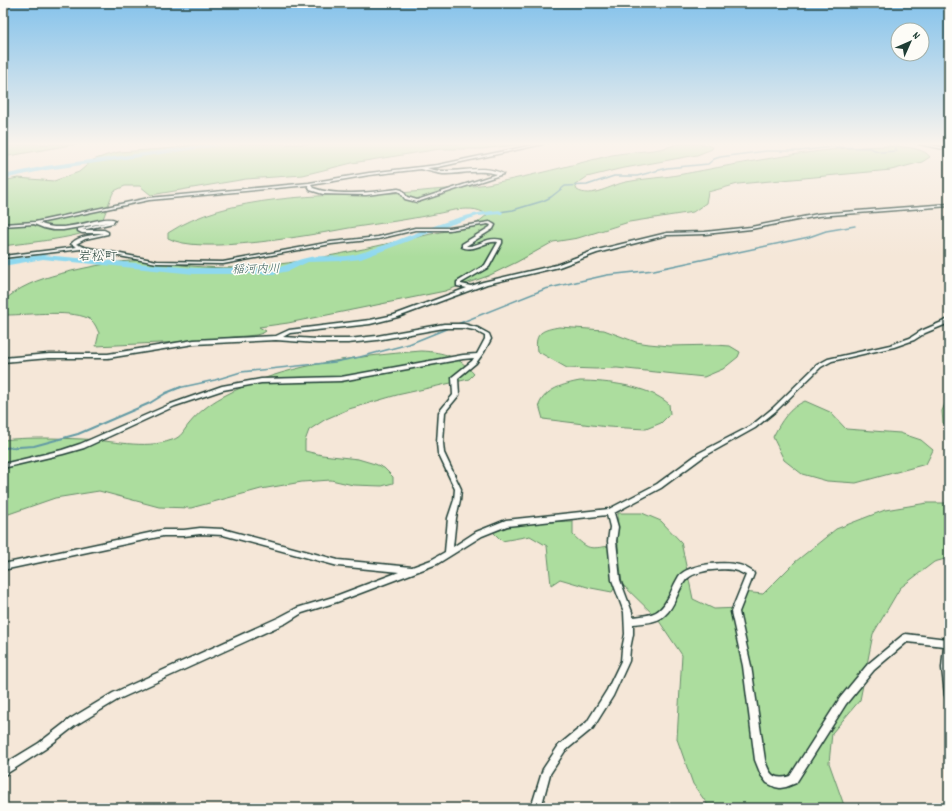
<svg xmlns="http://www.w3.org/2000/svg" width="952" height="811" font-family="Dekko,'Klee One',sans-serif">
<rect width="100%" height="100%" fill="#f5e7d8"/>
<filter id="ink" filterUnits="userSpaceOnUse"><feTurbulence type="fractalNoise" baseFrequency=".025" numOctaves="2"/><feDisplacementMap in="SourceGraphic" scale="8" xChannelSelector="R" yChannelSelector="G"/><feConvolveMatrix kernelMatrix="1 2 1 2 8 2 1 2 1" color-interpolation-filters="sRGB"/></filter>
<g filter="url(#ink)">
<path fill="#acdd9e" stroke="#668d69" d="M 29,144 L 76,144 L 3,157 L 3,147 Z
M 196,144 L 524,144 L 481,149 L 440,149 L 352,163 L 303,175 L 246,179 L 151,195 L 140,186 L 125,186 L 114,191 C 110,198 103,221 100,225 C 88,238 22,243 3,246 L 3,181 L 18,178 L 54,181 L 79,172 L 93,160 L 107,155 L 119,152 L 176,148 Z
M 677,144 L 703,144 L 713,147 L 712,149 L 697,155 L 619,169 L 587,177 L 575,185 L 577,190 C 591,199 611,185 626,182 C 645,178 664,178 683,174 C 718,168 912,127 930,157 L 922,162 L 891,170 L 738,184 L 708,192 L 706,203 L 693,212 L 629,222 L 578,238 L 553,242 L 517,262 L 488,276 L 445,291 L 288,323 L 259,327 L 266,331 L 263,333 L 256,335 L 181,342 L 96,346 L 99,333 C 97,329 95,323 91,320 C 76,309 27,315 7,315 L 3,313 L 3,302 C 17,287 40,279 59,274 C 92,266 127,258 161,261 C 168,262 175,264 182,265 C 208,268 237,269 263,266 C 331,259 398,240 465,227 L 477,223 L 487,215 C 478,207 465,209 454,210 C 419,218 384,223 349,228 C 311,235 199,256 168,238 L 168,233 C 227,194 323,196 392,193 C 410,193 428,190 446,189 C 502,185 558,168 612,155 C 632,151 659,152 677,144 Z
M 559,327 L 604,330 L 636,342 L 649,344 L 670,346 L 716,345 L 730,346 L 740,352 L 738,357 L 723,369 L 704,377 L 617,368 L 596,369 L 567,368 L 537,351 C 534,332 543,330 559,327 Z
M 421,351 C 445,352 459,357 474,374 L 469,379 L 397,395 L 349,409 L 326,419 L 309,430 L 305,441 L 305,451 L 322,455 L 358,459 L 375,464 L 384,468 L 393,477 L 393,483 L 382,486 L 353,485 L 331,480 L 302,482 L 261,489 L 191,508 L 159,507 L 99,491 L 55,498 L 3,516 L 3,440 C 26,437 59,438 82,439 C 111,440 144,450 172,440 C 182,437 183,431 189,424 C 198,413 209,404 222,397 C 283,364 352,357 421,351 Z
M 580,381 C 607,381 649,386 669,404 L 670,414 L 661,423 L 646,429 L 608,427 L 543,419 L 539,405 C 545,389 564,384 580,381 Z
M 949,394 L 949,427 L 943,423 L 942,411 Z
M 805,401 L 830,412 L 846,429 L 900,433 L 921,440 L 933,450 L 926,464 L 856,483 L 827,481 L 802,474 L 784,460 L 773,437 C 781,421 789,408 805,401 Z
M 927,503 L 949,503 L 949,558 L 934,562 L 900,588 L 873,634 L 860,700 L 832,733 L 829,763 L 845,808 L 710,808 L 693,784 L 677,739 L 682,655 L 657,618 L 622,584 L 617,535 L 618,513 L 642,513 L 661,521 L 681,542 L 693,599 L 714,609 L 740,608 L 743,592 L 763,594 L 795,562 L 836,529 L 885,510 Z
M 573,521 L 573,535 C 589,550 588,549 610,546 L 610,566 L 615,587 L 612,592 L 591,588 L 560,579 L 551,585 L 547,546 L 530,536 L 502,541 L 493,532 L 521,523 Z"/>
<g fill="none" stroke-linecap="round" stroke-linejoin="round">
<path stroke="#629aa4" stroke-width="1.5" d="M 499,212 L 513,210 L 543,201 L 551,197 L 565,186 L 587,185 L 614,176 L 637,176 L 667,168 L 708,164 L 714,159 L 720,157 L 766,151 L 799,151 L 832,147 L 869,148 L 881,152 L 897,151 L 895,147 L 897,144
M 455,325 L 545,289 L 607,275 L 654,270 L 809,237 L 826,231 L 855,226
M 178,388 L 215,380 L 241,372 L 335,362 L 360,357 L 409,344 L 451,327"/>
<path stroke="#629aa4" stroke-width="2" d="M 3,448 L 34,446 L 78,434 L 150,403 L 166,393 L 181,387"/>
<path fill="#8ed8ef" fill-rule="evenodd" d="M 209,144 L 222,144 L 219,146 L 46,170 L 3,179 L 3,175 L 46,166 Z
M 499,210 L 503,212 L 502,214 L 478,216 L 453,224 L 361,259 L 343,261 L 308,262 L 289,271 L 274,274 L 194,274 L 43,259 L 3,266 L 3,260 L 43,255 L 194,268 L 274,268 C 285,267 295,260 306,258 C 322,254 340,259 357,254 C 407,240 446,215 499,210 Z"/>
<defs>
<path id="minor" d="M 538,144 L 543,144 L 438,167 L 427,168 C 451,177 480,162 503,174 L 417,202 L 405,199 L 400,192 L 398,191 L 366,195 L 323,194 L 310,190 L 308,185 L 149,200 L 39,223 C 59,232 80,224 99,220 C 105,219 111,218 115,220 L 113,223 L 82,230 L 104,230 L 108,232 L 108,234 L 85,239 L 76,244 L 84,247 L 157,261 L 223,262 L 331,242 L 378,237 L 415,228 L 449,228 L 490,222 L 495,225 L 493,229 L 466,246 C 480,247 486,236 502,240 L 502,243 L 489,267 L 461,283 L 461,284 L 471,286 L 483,282 L 556,265 L 593,251 L 667,233 L 705,232 L 751,227 L 818,214 L 949,204 L 949,206 L 818,216 L 751,229 L 705,234 L 667,235 L 597,253 L 559,267 L 487,284 L 398,317 L 370,324 L 290,333 L 283,337 L 317,339 L 348,339 L 377,336 L 444,324 L 464,324 L 478,328 L 489,334 L 491,339 L 484,352 L 476,363 L 458,378 L 459,395 L 445,412 L 443,443 L 444,453 L 461,489 L 460,500 L 456,518 L 453,547 L 476,532 L 506,520 L 609,509 L 657,484 L 699,453 L 751,426 L 773,408 L 817,365 L 828,359 L 890,345 L 910,338 L 921,331 L 949,319 L 949,323 L 925,333 L 914,340 L 894,347 L 832,361 L 821,367 L 777,410 L 755,428 L 703,457 L 661,488 L 614,513 L 618,527 L 616,541 L 620,580 L 632,612 L 632,617 C 654,615 661,614 671,592 C 673,587 676,581 679,576 C 689,564 724,561 739,565 C 744,566 748,569 753,572 L 754,574 L 739,612 L 751,666 L 765,760 C 769,774 774,781 790,776 L 840,698 L 868,664 L 903,635 L 906,634 L 947,639 L 949,638 L 949,699 L 946,698 L 945,695 L 942,668 L 944,646 L 907,642 L 874,670 L 846,704 L 796,783 L 786,787 L 780,788 L 775,787 L 767,783 L 761,775 L 755,760 L 743,666 L 731,612 L 746,575 C 743,574 740,572 738,571 C 725,567 693,570 685,581 C 677,592 675,606 665,615 C 657,623 643,623 633,624 L 633,634 L 630,649 L 629,661 L 613,696 L 593,728 L 565,751 L 550,774 L 541,808 L 531,808 L 543,769 L 559,745 L 587,722 L 607,690 L 621,661 L 622,649 L 625,634 L 624,612 L 612,580 L 608,541 L 610,527 L 607,515 L 507,526 L 482,536 L 437,564 L 337,602 L 302,613 L 286,623 L 119,699 L 76,725 L 45,749 L 3,776 L 3,765 L 39,743 L 70,719 L 113,693 L 280,617 L 297,608 L 333,597 L 399,572 L 338,566 L 223,535 L 200,534 L 184,536 L 163,536 L 3,570 L 3,564 L 163,530 L 184,530 L 200,528 L 223,529 L 338,560 L 412,567 L 431,560 L 445,552 L 448,518 L 454,500 L 455,489 L 438,453 L 437,443 L 439,412 L 453,395 L 452,377 L 472,361 L 474,358 L 463,359 L 341,381 L 261,383 L 223,390 L 175,406 L 84,448 L 63,454 L 3,468 L 3,464 L 62,450 L 80,444 L 171,404 L 222,386 L 261,379 L 341,377 L 463,355 L 477,354 L 485,339 L 485,336 L 474,330 L 464,328 L 444,328 L 377,340 L 348,343 L 317,343 L 276,340 L 194,344 L 108,358 L 49,358 L 3,362 L 3,358 L 49,354 L 108,354 L 194,340 L 276,336 L 289,330 L 370,320 L 394,315 L 467,288 L 457,286 L 457,282 L 485,265 L 498,242 C 485,240 474,253 462,247 L 462,244 L 490,227 L 491,225 L 488,224 L 449,230 L 415,230 L 378,239 L 331,244 L 223,264 L 157,263 L 81,249 L 3,258 L 3,256 L 77,247 L 71,244 C 79,235 92,236 103,233 L 82,233 L 78,231 L 78,229 L 109,222 L 63,230 L 53,230 L 44,228 L 34,224 L 3,226 L 3,224 L 35,222 L 149,198 L 309,183 L 369,173 L 438,165 ZM 421,169 C 429,171 436,173 443,174 C 461,174 479,169 497,174 L 417,200 L 407,197 L 402,190 L 398,189 C 372,192 338,197 313,188 L 311,185 L 369,175 Z
M 919,144 L 924,144 L 948,148 L 949,148 L 949,150 Z"/>
</defs>
<use href="#minor" stroke="#1f3d34" stroke-width="3"/>
<use href="#minor" fill="#fdfcf7" fill-rule="evenodd"/>
</g>
</g>
<linearGradient id="sky" x2="0" y2="1"><stop stop-color="#84c2eb"/><stop offset="0.56" stop-color="#faf4ed"/><stop offset="1" stop-color="#faf4ed" stop-opacity="0"/></linearGradient>
<rect width="952" height="257" fill="url(#sky)"/>
<g text-anchor="middle" dominant-baseline="central" stroke-width="3" stroke-linejoin="round" paint-order="stroke">
<g font-size="12" font-style="italic" fill="#355c59" stroke="#fdfcf7">
<text transform="translate(256 270) rotate(-1)">稲河内川</text>
</g>
<g font-size="13" fill="#1f3d34" stroke="#fdfcf7">
<text x="98" y="257">岩松町</text>
</g>
</g>
<rect width="952" height="811" fill="none" stroke="#fdfcf7" stroke-width="16"/>
<rect x="8" y="8" width="936" height="795" fill="none" stroke="#1f3d34" stroke-width="1.5" filter="url(#ink)"/>
<g transform="translate(910 42) rotate(45)"><circle r="19" fill="#fdfcf7" stroke="#a4b0a9"/>
<path d="M0-3L7 15L0 10L-7 15Z" fill="#1f3d34"/>
<text y="-6" font-size="11" font-weight="bold" text-anchor="middle" fill="#1f3d34">N</text>
</g>
</svg>
